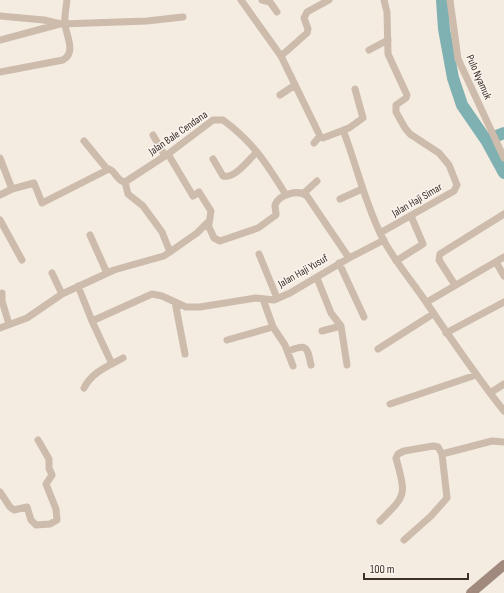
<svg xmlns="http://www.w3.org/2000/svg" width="504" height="593" font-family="'Sofia Sans Condensed',sans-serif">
<rect width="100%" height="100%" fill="#f4ebe1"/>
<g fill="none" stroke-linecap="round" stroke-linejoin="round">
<path stroke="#7fb0b2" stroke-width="12" d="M 442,0 L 444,29 L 453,78 L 462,105 L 486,140 L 504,173
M 486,140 L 504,133"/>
<path stroke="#cdbbac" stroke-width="7" d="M 241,0 L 281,56 L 320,136 L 323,138 L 349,128 L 363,118 L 355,89
M 262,0 L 270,2 L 277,12
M 450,0 L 458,59 L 504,158
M 0,16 L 44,20 L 61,24 L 147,21 L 183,17
M 0,40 L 60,24
M 369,50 L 388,40
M 281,56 L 307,33 L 308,29 L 304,18 L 307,12 L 329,0
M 0,72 L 63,60 C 76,53 67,37 65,25 C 64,18 66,8 67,0
M 280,95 L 295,85
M 343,130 C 357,166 365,204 383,239 C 395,262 412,281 426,302 C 451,339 476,376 504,411
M 153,135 L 165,156
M 84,141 L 107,169
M 314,143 L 320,136
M 168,154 L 193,196 L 199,192 L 211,211 L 209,224
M 0,158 L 12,189
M 213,159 L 223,176 C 235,179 248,160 257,152
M 125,182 L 128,194 L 143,206 L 162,232 L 170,252
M 304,193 L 317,181
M 0,195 L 12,189 L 34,183 L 42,203 L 109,169 C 116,171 116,181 125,182 L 168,154 L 213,120 L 223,120 C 253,142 267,164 286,195
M 340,199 L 362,189
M 0,220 L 22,260
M 380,233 L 454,191 L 457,185 L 449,165 L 439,153 L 410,134 L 405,128 L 396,112 L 396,105 L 406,98 L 407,95 L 388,54 L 387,12 L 384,0
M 90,235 L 107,273
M 259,254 L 277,298
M 396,261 L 423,244 L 411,216
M 496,262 L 504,276
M 339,263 L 364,317
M 52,273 L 62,294
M 317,278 L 331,313 L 341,326 L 347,365
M 455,285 L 439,260 L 440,254 L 504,214
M 78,286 L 92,321 L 152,294 L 162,296 L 186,307 L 200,307 L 256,298 L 274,300 L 290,293 L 349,258 L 384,240
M 2,293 L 2,301 L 9,324
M 263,299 L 273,327 L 285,345 L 293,366
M 175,302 L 185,354
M 427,302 L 504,257
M 92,321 L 112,364
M 0,328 L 27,318 L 62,294 L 114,270 L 164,256 L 197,233 L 207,223 L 214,238 L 220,241 L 258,228 L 276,215 C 276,212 275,208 275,205 C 279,194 299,189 307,196 L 349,258
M 322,331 L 341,326
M 446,333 L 504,302
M 227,340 L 273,327
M 378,349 L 433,314
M 288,351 C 307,344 307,346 311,365
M 84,388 C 92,372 108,366 123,358
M 490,393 L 504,384
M 390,404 L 476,375
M 442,454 L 492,441 L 504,442
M 0,492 L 10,507 L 14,510 L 27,507 L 31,520 L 36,525 L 50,524 L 57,520 L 56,509 L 46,484 L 52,475 L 49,468 L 49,459 L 38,440
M 380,521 C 407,494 406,496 396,458 L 398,454 L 404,451 L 433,446 L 438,447 L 442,454 L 447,498 L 431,516 L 404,540"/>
<path stroke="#a18a7d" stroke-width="10" d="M 471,593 L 504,565"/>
</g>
<g text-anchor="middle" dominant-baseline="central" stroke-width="3" stroke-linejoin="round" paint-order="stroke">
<g font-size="11" fill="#3b302b" stroke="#fbf5ee">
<text transform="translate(479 77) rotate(66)">Pulo Nyamuk</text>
<text transform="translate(178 133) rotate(-35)">Jalan Bale Cendana</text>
<text transform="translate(417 200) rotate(-30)">Jalan Haji Simar</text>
<text transform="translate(303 271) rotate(-30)">Jalan Haji Yusuf</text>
</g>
</g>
<path d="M364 573v6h104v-6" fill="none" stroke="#3b302b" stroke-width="2"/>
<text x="370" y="573" font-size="12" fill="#3b302b" stroke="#fbf5ee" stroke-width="3" paint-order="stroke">100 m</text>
</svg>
